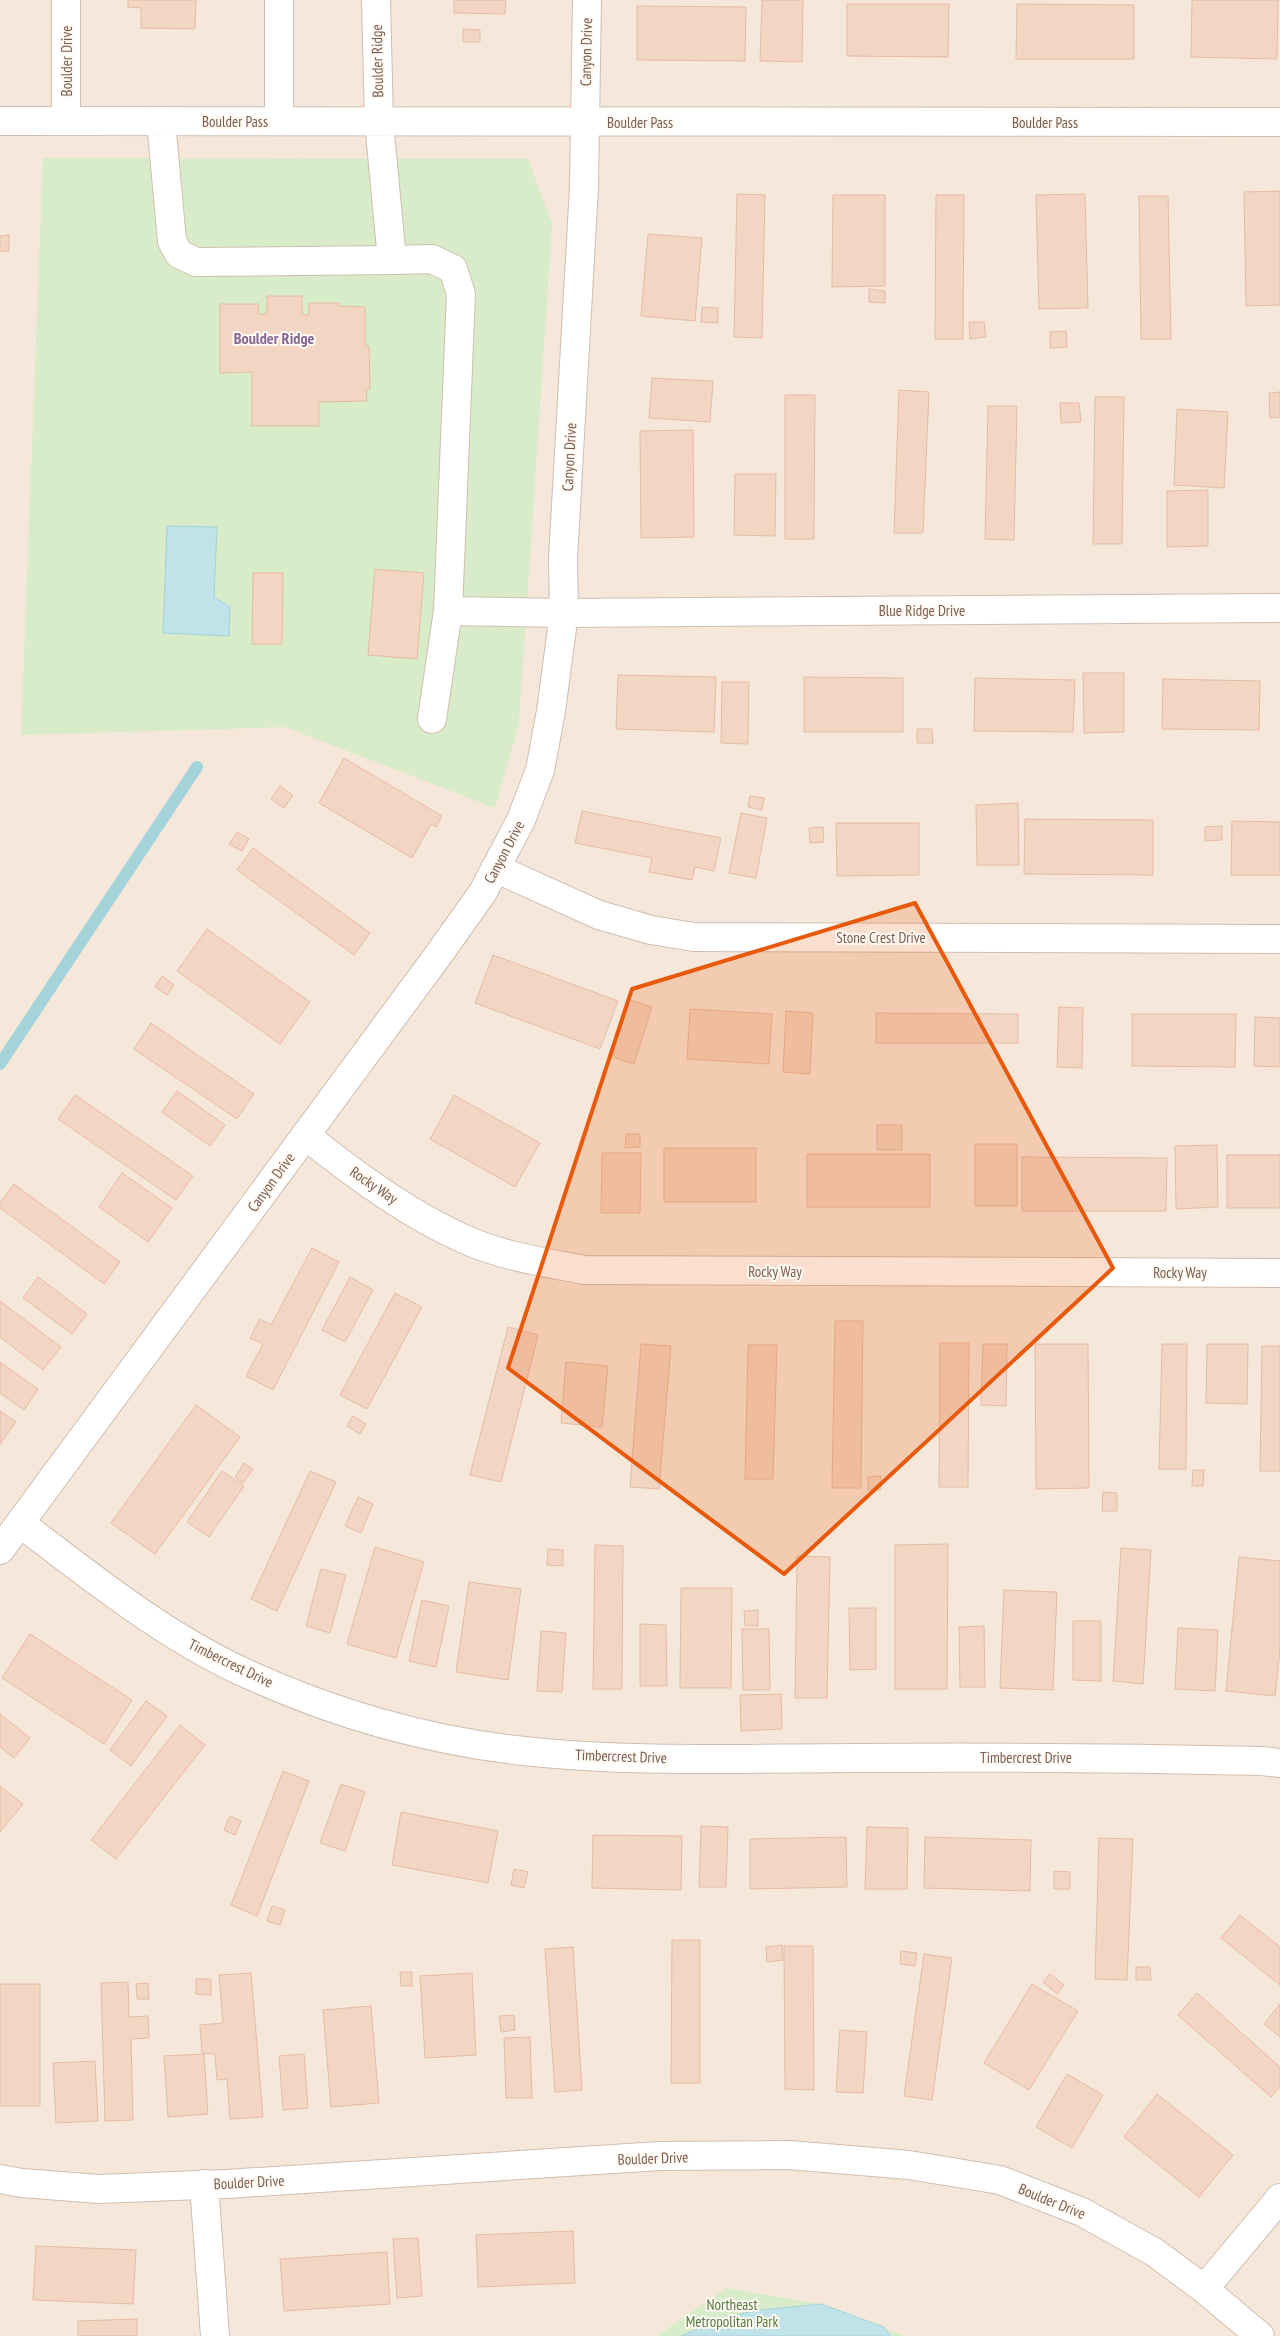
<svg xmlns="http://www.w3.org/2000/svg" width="1280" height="2336" font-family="'PT Sans Narrow',sans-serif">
<rect width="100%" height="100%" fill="#fdf6ec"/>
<path fill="#f5e8da" d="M 0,0 L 1280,0 L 1280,2336 L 905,2336 L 821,2304 L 727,2288 L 656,2336 L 0,2336 Z"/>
<path fill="#d8ecc9" d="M 43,158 L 528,159 L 552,224 L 519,723 L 495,808 L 285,727 L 21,735 Z
M 727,2288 L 821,2304 L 905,2336 L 656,2336 Z"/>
<path fill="#bfe3e8" stroke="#a5d3da" d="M 167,526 L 217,527 L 214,597 L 230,607 L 229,636 L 163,633 Z
M 821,2304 L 884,2327 L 891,2336 L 681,2336 L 717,2321 L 752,2311 Z"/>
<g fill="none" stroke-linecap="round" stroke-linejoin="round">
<path stroke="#a5d3da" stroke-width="12" d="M 0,1064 L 197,767"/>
</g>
<path fill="#f3d5c3" stroke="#e6bba3" d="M 128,0 L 196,0 L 195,29 L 141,28 L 141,8 L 128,7 Z
M 454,0 L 506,0 L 505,14 L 454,13 Z
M 762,0 L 803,0 L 802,62 L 760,61 Z
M 1192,0 L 1278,0 L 1277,59 L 1191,57 Z
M 847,4 L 949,4 L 948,57 L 847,56 Z
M 1017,4 L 1134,5 L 1134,59 L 1016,59 Z
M 637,6 L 746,7 L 745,61 L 637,60 Z
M 463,29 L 480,30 L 480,42 L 463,42 Z
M 1280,191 L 1280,305 L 1246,306 L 1244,192 Z
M 737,194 L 765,195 L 762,338 L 734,337 Z
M 1085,194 L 1088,308 L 1039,309 L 1036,195 Z
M 833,195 L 885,195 L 885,286 L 832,287 Z
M 936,195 L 964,195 L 963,339 L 935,339 Z
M 1139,196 L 1168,196 L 1171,339 L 1141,339 Z
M 648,234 L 702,238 L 695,321 L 641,316 Z
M 9,235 L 9,251 L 0,251 L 0,236 Z
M 869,289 L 885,291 L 885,303 L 869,302 Z
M 267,296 L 302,296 L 302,315 L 309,315 L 309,303 L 339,303 L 338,306 L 365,307 L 365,346 L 369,346 L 370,389 L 366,389 L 367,401 L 319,402 L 319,426 L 252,426 L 252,372 L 220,373 L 220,304 L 259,304 L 258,314 L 267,314 Z
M 702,307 L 718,308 L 718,323 L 701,322 Z
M 969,322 L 984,322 L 986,337 L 970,339 Z
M 1066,331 L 1067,347 L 1050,348 L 1050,332 Z
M 652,378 L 713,381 L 710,422 L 649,418 Z
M 899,390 L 929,392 L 923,533 L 894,533 Z
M 1280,392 L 1280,417 L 1270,418 L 1269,393 Z
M 785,395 L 815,395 L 814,539 L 785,539 Z
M 1095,397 L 1124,397 L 1122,544 L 1093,544 Z
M 1060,403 L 1079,403 L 1081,422 L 1061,423 Z
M 988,406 L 1017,406 L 1014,540 L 985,539 Z
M 1177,409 L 1228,412 L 1224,488 L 1174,485 Z
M 693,430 L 694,537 L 641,538 L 640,431 Z
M 735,474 L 776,474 L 775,536 L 734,535 Z
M 1208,490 L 1208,546 L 1167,547 L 1167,491 Z
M 375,569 L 424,573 L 417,659 L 368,655 Z
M 253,573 L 283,573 L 282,644 L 252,644 Z
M 1083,673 L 1124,673 L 1124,732 L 1084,733 Z
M 618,675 L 716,677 L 714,732 L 616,729 Z
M 804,677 L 903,678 L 903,732 L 804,732 Z
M 975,678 L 1075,680 L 1073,732 L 974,731 Z
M 1163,679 L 1260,681 L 1259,730 L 1162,729 Z
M 722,682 L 749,682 L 748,744 L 721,743 Z
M 917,729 L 932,729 L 933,743 L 917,743 Z
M 344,758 L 442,816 L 436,827 L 431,824 L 412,858 L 319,803 Z
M 280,786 L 293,795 L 284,808 L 271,799 Z
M 750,796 L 764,798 L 762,810 L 748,807 Z
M 1018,803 L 1019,865 L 977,865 L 976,805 Z
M 582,811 L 721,838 L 714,871 L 695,867 L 692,880 L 649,872 L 652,858 L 575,843 Z
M 741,813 L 767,818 L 756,878 L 729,873 Z
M 1025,819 L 1153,820 L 1153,875 L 1024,874 Z
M 1232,821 L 1280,822 L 1280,875 L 1231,875 Z
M 836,823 L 919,823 L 919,875 L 837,876 Z
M 1222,826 L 1222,840 L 1205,841 L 1205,827 Z
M 823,827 L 824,842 L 810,843 L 809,828 Z
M 237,832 L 249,839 L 242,851 L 229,844 Z
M 253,848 L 370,933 L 354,955 L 237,870 Z
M 207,929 L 310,1002 L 280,1044 L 177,971 Z
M 493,955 L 618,1001 L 600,1049 L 475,1003 Z
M 162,976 L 174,985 L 167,995 L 155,987 Z
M 627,999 L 652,1007 L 634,1064 L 609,1056 Z
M 1059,1007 L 1083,1008 L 1082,1068 L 1057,1067 Z
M 690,1009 L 772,1014 L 769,1064 L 687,1059 Z
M 786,1011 L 813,1013 L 810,1074 L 783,1072 Z
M 876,1013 L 1018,1014 L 1018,1043 L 876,1043 Z
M 1132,1014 L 1236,1014 L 1235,1067 L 1132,1066 Z
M 1255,1017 L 1280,1018 L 1280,1067 L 1254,1066 Z
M 151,1023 L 254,1094 L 237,1119 L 134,1049 Z
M 177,1091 L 225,1125 L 210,1146 L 162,1112 Z
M 75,1095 L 193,1176 L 176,1200 L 58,1119 Z
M 454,1095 L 540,1143 L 515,1187 L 430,1139 Z
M 877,1125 L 902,1125 L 902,1150 L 877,1150 Z
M 626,1134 L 640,1134 L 640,1147 L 625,1148 Z
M 975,1144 L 1017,1144 L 1017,1206 L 975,1206 Z
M 1217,1145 L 1218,1207 L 1176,1209 L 1175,1146 Z
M 664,1148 L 756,1148 L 756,1202 L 664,1202 Z
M 602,1153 L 641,1153 L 640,1213 L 601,1213 Z
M 807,1154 L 930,1154 L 930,1207 L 807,1207 Z
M 1227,1155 L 1280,1155 L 1280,1208 L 1227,1208 Z
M 1022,1157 L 1167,1158 L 1166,1211 L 1022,1211 Z
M 122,1173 L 172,1208 L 148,1242 L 99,1207 Z
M 14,1184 L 120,1262 L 104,1284 L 0,1208 L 0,1203 Z
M 312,1248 L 339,1262 L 273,1390 L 246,1376 L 263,1344 L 250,1338 L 260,1319 L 271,1325 Z
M 38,1277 L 87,1314 L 72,1334 L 23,1298 Z
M 350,1277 L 373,1290 L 345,1342 L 322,1330 Z
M 395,1293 L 422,1307 L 367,1409 L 340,1395 Z
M 0,1301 L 61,1347 L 43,1370 L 0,1337 Z
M 835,1321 L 863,1321 L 861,1488 L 832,1488 Z
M 508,1327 L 538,1335 L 501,1482 L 470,1475 Z
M 940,1343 L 969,1343 L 968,1487 L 939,1487 Z
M 641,1344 L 671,1346 L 659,1489 L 630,1487 Z
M 983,1344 L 1007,1344 L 1006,1406 L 981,1405 Z
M 1035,1344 L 1088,1344 L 1089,1488 L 1036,1489 Z
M 1162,1344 L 1187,1344 L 1186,1469 L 1159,1469 Z
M 1207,1344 L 1248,1344 L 1247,1404 L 1206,1403 Z
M 748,1345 L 777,1345 L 773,1479 L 745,1479 Z
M 1262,1346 L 1280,1346 L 1280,1471 L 1260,1471 Z
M 0,1362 L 38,1389 L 24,1410 L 0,1393 Z
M 566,1362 L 608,1366 L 602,1427 L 561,1423 Z
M 196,1405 L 240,1437 L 155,1554 L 111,1523 Z
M 0,1411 L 16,1422 L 0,1444 Z
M 353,1416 L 366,1424 L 360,1434 L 347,1426 Z
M 244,1463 L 253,1469 L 243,1483 L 235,1477 Z
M 1193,1470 L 1204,1470 L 1203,1486 L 1192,1486 Z
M 222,1471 L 244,1486 L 209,1537 L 187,1522 Z
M 310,1471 L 336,1482 L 277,1611 L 251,1599 Z
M 881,1476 L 881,1490 L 868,1490 L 868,1477 Z
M 1103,1492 L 1117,1493 L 1117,1511 L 1102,1511 Z
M 358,1497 L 373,1504 L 361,1533 L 345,1526 Z
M 948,1544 L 947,1689 L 895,1689 L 895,1545 Z
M 595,1545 L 623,1546 L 622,1689 L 593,1689 Z
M 375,1547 L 424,1562 L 396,1658 L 347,1644 Z
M 1121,1548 L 1151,1550 L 1143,1684 L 1113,1681 Z
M 548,1549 L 563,1550 L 563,1566 L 547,1565 Z
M 797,1556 L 830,1557 L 827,1698 L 795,1698 Z
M 1239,1557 L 1280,1561 L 1280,1650 L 1275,1696 L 1226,1691 Z
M 321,1569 L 346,1575 L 330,1633 L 306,1626 Z
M 469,1582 L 521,1589 L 508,1680 L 456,1672 Z
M 681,1588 L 732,1588 L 731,1688 L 680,1688 Z
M 1004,1590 L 1057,1592 L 1053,1690 L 1000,1688 Z
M 422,1600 L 449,1606 L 436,1667 L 409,1661 Z
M 849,1608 L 876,1608 L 876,1669 L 850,1670 Z
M 758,1610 L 758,1626 L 745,1626 L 744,1611 Z
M 1073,1621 L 1101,1621 L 1101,1681 L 1073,1680 Z
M 640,1624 L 666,1625 L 667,1686 L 640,1686 Z
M 984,1626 L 985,1687 L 960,1687 L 959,1627 Z
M 1178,1628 L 1218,1630 L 1215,1691 L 1175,1689 Z
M 742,1629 L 769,1629 L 770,1690 L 743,1690 Z
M 541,1631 L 566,1633 L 562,1692 L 537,1691 Z
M 30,1634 L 132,1700 L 104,1744 L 2,1678 Z
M 781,1694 L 782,1729 L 741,1731 L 740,1695 Z
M 146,1701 L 167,1716 L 131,1766 L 110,1750 Z
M 0,1714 L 30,1738 L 14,1758 L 0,1747 Z
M 180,1725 L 205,1745 L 116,1859 L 91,1840 Z
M 283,1771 L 309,1781 L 257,1916 L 231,1905 Z
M 341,1784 L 365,1792 L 345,1851 L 320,1843 Z
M 0,1786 L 23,1804 L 0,1832 Z
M 401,1812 L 498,1831 L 488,1883 L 392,1865 Z
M 230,1816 L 241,1821 L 235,1835 L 224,1830 Z
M 701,1826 L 728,1827 L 726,1887 L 699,1887 Z
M 867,1827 L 908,1828 L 907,1889 L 865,1889 Z
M 593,1835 L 682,1836 L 681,1890 L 592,1888 Z
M 846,1837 L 847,1887 L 750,1889 L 750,1839 Z
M 925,1837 L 1031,1840 L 1030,1891 L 924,1888 Z
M 1099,1838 L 1133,1839 L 1127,1980 L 1095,1979 Z
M 514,1869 L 528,1872 L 524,1888 L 511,1885 Z
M 1054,1871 L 1070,1872 L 1070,1889 L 1054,1889 Z
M 272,1906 L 285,1910 L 280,1925 L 267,1921 Z
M 1240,1915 L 1280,1947 L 1280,1985 L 1221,1938 Z
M 672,1940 L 700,1940 L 700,2083 L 671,2083 Z
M 782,1945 L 783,1960 L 767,1962 L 766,1947 Z
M 784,1946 L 813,1946 L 814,2090 L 785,2089 Z
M 573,1947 L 582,2090 L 555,2092 L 545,1949 Z
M 901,1951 L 917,1953 L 915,1966 L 900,1964 Z
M 924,1954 L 952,1958 L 932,2100 L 904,2096 Z
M 1136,1967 L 1150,1967 L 1151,1980 L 1136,1980 Z
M 400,1972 L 412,1972 L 412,1986 L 401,1986 Z
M 251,1973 L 263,2117 L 230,2119 L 227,2079 L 217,2080 L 215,2054 L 202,2053 L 200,2025 L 223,2023 L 219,1975 Z
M 472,1973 L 476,2055 L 425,2058 L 420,1976 Z
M 1050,1974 L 1064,1985 L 1057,1994 L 1043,1982 Z
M 196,1979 L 211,1979 L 211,1995 L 196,1994 Z
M 128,1982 L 129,2017 L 148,2016 L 149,2038 L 131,2039 L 133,2120 L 105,2121 L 101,1983 Z
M 148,1983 L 149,1999 L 137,1999 L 136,1984 Z
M 0,1984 L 40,1984 L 40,2106 L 0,2106 Z
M 1032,1984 L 1078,2011 L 1029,2090 L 984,2063 Z
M 1197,1993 L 1280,2067 L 1280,2087 L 1271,2097 L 1178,2015 Z
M 1280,2004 L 1280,2037 L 1264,2024 Z
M 371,2006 L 379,2103 L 331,2107 L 323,2010 Z
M 514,2015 L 515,2030 L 501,2032 L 499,2016 Z
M 840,2030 L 867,2032 L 863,2093 L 836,2092 Z
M 530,2037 L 532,2098 L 506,2098 L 504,2038 Z
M 204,2054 L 208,2114 L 168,2117 L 164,2056 Z
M 304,2054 L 308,2108 L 283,2110 L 279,2056 Z
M 95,2061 L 98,2121 L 56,2123 L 53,2063 Z
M 1067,2074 L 1103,2095 L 1072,2148 L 1036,2127 Z
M 1157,2094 L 1233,2155 L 1199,2197 L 1124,2137 Z
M 573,2231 L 575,2283 L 478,2287 L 476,2235 Z
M 418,2238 L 422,2296 L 397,2298 L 393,2239 Z
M 36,2246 L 136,2250 L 133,2304 L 33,2300 Z
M 387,2252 L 390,2304 L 284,2311 L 280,2259 Z
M 137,2319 L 137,2336 L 78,2336 L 78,2321 Z"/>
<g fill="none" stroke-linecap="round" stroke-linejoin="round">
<defs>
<path id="minor" d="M 279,0 L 279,121
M 376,0 L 379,122 L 392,260 L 432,259 L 453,269 L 461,294 L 448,611 L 564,613 L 1280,608
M 0,121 L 1280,122
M 66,121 L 66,0
M 161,121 L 172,241 L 179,254 L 196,262 L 392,260
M 432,719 L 448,611
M 495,868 L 599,915 L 651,930 L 694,937 L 1280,939
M 305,1135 C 352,1173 408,1214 462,1238 C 500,1256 543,1262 584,1270 L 1280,1273
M 20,1523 C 94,1579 169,1640 254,1677 C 339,1715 432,1741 524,1751 C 635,1763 746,1758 857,1758 C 992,1757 1127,1758 1262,1761 L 1280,1763
M 0,1550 L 439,954 L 483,892 L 521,820 L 540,770 L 551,711 L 564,613 L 563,559 L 584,187 L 587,0
M 0,2179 L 22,2183 L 99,2189 L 226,2184 L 660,2156 L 789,2155 L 909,2165 L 1000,2180 L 1082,2212 L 1154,2252 L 1204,2289 L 1260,2336
M 204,2184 L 215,2336
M 1204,2289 L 1280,2198"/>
</defs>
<use href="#minor" stroke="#d1beb0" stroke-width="30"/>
<use href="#minor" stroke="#fff" stroke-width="28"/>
</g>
<path fill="#e8590c" fill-opacity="0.2" stroke="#e8590c" stroke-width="4" stroke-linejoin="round" d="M 915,903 L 1113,1268 L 784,1574 L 508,1368 L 632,989 Z"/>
<g text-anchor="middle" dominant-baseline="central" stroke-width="4" stroke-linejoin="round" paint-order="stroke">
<g font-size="15" fill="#7a5c4d" stroke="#fffaf3">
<text transform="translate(586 52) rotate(-89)">Canyon Drive</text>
<text transform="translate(66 61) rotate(-90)">Boulder Drive</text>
<text transform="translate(377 61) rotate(-91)">Boulder Ridge</text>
<text x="235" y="121">Boulder Pass</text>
<text x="640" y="122">Boulder Pass</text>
<text x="1045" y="122">Boulder Pass</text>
<text transform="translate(569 457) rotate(-87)">Canyon Drive</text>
<text x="922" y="610">Blue Ridge Drive</text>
<text transform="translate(504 852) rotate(-62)">Canyon Drive</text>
<text x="881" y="937">Stone Crest Drive</text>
<text transform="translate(271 1182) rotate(-54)">Canyon Drive</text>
<text transform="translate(374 1185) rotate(34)">Rocky Way</text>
<text x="775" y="1271">Rocky Way</text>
<text x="1180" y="1272">Rocky Way</text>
<text transform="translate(231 1663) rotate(26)">Timbercrest Drive</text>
<text transform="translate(621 1756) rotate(2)">Timbercrest Drive</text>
<text x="1026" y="1757">Timbercrest Drive</text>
<text transform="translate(653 2158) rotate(-2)">Boulder Drive</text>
<text transform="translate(249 2182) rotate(-3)">Boulder Drive</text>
<text transform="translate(1052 2201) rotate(22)">Boulder Drive</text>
</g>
<g font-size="15" fill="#537a41" stroke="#fffaf3">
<text x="732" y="2304">Northeast<tspan x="732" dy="17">Metropolitan Park</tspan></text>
</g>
<g font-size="16" font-weight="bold" fill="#846695" stroke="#fffaf3">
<text x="274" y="338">Boulder Ridge</text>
</g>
</g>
</svg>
